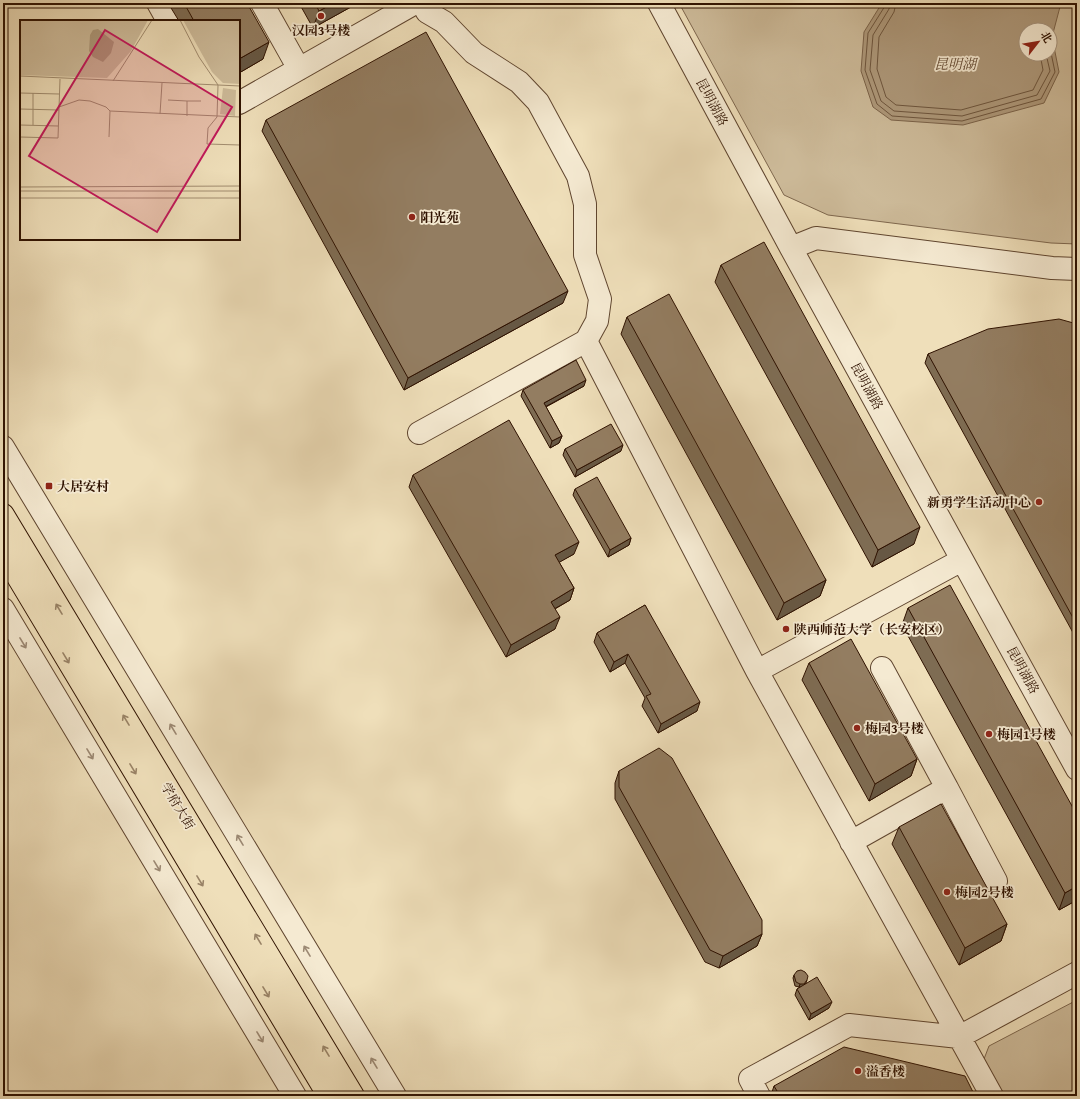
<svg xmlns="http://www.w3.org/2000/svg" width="1080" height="1099" font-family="'Gentium Book Plus','Noto Serif SC',serif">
<rect width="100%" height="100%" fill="#efdfba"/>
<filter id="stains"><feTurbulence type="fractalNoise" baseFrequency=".005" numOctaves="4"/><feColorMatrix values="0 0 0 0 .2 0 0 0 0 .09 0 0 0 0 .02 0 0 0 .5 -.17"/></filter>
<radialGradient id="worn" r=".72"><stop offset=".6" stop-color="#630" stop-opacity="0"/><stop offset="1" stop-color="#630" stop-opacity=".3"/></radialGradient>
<path fill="#cebc9b" stroke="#7e674e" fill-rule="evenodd" d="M 679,3 L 1077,3 L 1077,244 L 1051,243 L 828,215 L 784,195 ZM 1026,30 L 1050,30 L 1050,54 L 1026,54 Z
M 1077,1000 L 1077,1096 L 1004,1096 L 984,1059 L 989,1046 Z"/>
<path fill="#ae997b" stroke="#7b634a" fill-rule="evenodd" d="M 882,3 L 1061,3 L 1052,37 L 1059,72 L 1044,103 L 963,125 L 891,120 L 873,107 L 861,71 L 864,32 ZM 1026,30 L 1050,30 L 1050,54 L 1026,54 Z"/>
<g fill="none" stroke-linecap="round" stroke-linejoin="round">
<path stroke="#6e563e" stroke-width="1" d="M 885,3 L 885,6 L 868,33 L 865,70 L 877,104 L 892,116 L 962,121 L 1041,99 L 1055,72 L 1050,48
M 890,3 L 889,9 L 873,35 L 870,70 L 881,101 L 894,111 L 962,116 L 1037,95 L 1050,71 L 1046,54
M 896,3 L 894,12 L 879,37 L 877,69 L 886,97 L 896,105 L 961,110 L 1033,90 L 1043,70 L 1040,54"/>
<defs>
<path id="minor" d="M 158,3 L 168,21
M 262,3 L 299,69
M 659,3 L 791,248 L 1077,769
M 239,103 L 415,3
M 791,248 L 816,238 L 1052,268 L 1077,269
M 586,341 L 757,671 L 992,1096
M 419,433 L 586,341 L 597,321 L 600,299 L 585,255 L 585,204 L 578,176 L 538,102 L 519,82 L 474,53 L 444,22 L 427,12 L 422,3
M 3,447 L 395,1096
M 3,609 L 295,1096
M 882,668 L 947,788
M 757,671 L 962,560
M 851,842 L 947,788 L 996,881
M 759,1096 L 750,1079 L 849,1025 L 959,1037 L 1077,973"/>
<path id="major" d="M 3,515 L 353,1096
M 3,552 L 329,1096"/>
</defs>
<use href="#minor" stroke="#5f452f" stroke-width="24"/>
<use href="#major" stroke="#2f1201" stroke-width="24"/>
<use href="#minor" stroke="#f5ead2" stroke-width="22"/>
<use href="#major" stroke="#efdfba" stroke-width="22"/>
</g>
<path fill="#7e6c53" stroke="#2f1201" d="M 168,3 L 247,3 L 263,59 L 239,73 L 239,21 L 179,21 Z
M 299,3 L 358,3 L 313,28 Z
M 266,120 L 563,303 L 404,390 L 262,131 Z
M 721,265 L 914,544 L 872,567 L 715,282 Z
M 627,317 L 826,580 L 820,596 L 777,620 L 621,334 Z
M 1077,324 L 1077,640 L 925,363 L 928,354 Z
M 584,386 L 546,407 L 562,436 L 559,443 L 550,448 L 521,396 L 523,390 Z
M 565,449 L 621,451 L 575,477 L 563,455 Z
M 413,475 L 574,554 L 559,562 L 574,588 L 570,600 L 555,609 L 555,629 L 506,657 L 409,487 Z
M 575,489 L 631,538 L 629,545 L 608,557 L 573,495 Z
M 645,605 L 697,711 L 658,733 L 642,706 L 645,698 L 625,663 L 610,672 L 594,642 L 597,633 Z
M 908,608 L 1077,815 L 1077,900 L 1059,910 L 902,625 Z
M 809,663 L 917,759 L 911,776 L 869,801 L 802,680 Z
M 619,771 L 762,934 L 757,946 L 719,968 L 705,962 L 615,799 L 615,783 Z
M 899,827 L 1007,924 L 1001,941 L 959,965 L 892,844 Z
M 794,975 L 806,983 L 805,985 L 829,1008 L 809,1020 L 795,995 L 797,989 L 800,987 L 799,987 L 795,986 L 793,978 Z
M 774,1086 L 975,1096 L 771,1096 L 771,1095 Z"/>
<path fill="#675844" stroke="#2f1201" d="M 334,3 L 358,3 L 313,28 L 319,11 Z
M 269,42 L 263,59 L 239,73 L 239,59 Z
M 568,291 L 563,303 L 404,390 L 408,378 Z
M 586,380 L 584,386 L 541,409 L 544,403 Z
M 562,436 L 559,443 L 550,448 L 552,441 Z
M 623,445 L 621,451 L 575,477 L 577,470 Z
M 920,527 L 914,544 L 872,567 L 878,550 Z
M 631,538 L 629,545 L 608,557 L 610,550 Z
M 579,542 L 574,554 L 551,567 L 555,555 Z
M 826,580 L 820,596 L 777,620 L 784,603 Z
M 574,588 L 570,600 L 547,613 L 551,602 Z
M 560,617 L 555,629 L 506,657 L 511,645 Z
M 628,654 L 625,663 L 610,672 L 614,662 Z
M 700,702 L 697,711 L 658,733 L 661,724 Z
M 917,759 L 911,776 L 869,801 L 875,784 Z
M 1077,886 L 1077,900 L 1059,910 L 1065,893 Z
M 1007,924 L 1001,941 L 959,965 L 965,948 Z
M 762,934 L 757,946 L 719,968 L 723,956 Z
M 807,980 L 806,983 L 803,987 L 799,987 L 800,984 Z
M 832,1002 L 829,1008 L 809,1020 L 811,1014 Z"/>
<path fill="#937d61" stroke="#2f1201" d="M 184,3 L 247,3 L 269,42 L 239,59 L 239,21 L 194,21 Z
M 315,3 L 334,3 L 319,11 Z
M 426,32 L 568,291 L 408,378 L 266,120 Z
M 764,242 L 920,527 L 878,550 L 721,265 Z
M 669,294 L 826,580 L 784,603 L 627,317 Z
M 1059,319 L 1077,324 L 1077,625 L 928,354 L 988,329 Z
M 576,360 L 586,380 L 544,403 L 562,436 L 552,441 L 523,390 Z
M 509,420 L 579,542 L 555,555 L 574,588 L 551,602 L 560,617 L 511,645 L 413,475 Z
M 611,424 L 623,445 L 577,470 L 565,449 Z
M 597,477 L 631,538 L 610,550 L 575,489 Z
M 950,585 L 1077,815 L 1077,886 L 1065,893 L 908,608 Z
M 645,605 L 700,702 L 661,724 L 646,696 L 651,694 L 628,654 L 614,662 L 597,633 Z
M 851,639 L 917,759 L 875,784 L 809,663 Z
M 659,748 L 672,758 L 762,920 L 762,934 L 723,956 L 710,950 L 619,787 L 619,771 Z
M 941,804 L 1007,924 L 965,948 L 899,827 Z
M 801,970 L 805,972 L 808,976 L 807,980 L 804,984 L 800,984 L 796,982 L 794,975 L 797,971 Z
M 817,977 L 832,1002 L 811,1014 L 797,989 Z
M 844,1047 L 965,1076 L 975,1096 L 780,1096 L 774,1086 Z"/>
<defs><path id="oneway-shaft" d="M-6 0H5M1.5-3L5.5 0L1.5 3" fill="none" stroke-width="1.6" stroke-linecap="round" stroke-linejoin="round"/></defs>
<g stroke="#998367">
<use href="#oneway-shaft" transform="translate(59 609) rotate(-121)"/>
<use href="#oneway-shaft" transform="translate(66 658) rotate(59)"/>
<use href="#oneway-shaft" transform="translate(126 720) rotate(-121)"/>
<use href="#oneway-shaft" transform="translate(133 769) rotate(59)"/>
<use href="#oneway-shaft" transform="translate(200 881) rotate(59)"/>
<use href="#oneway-shaft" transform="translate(258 939) rotate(-121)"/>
<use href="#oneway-shaft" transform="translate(266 992) rotate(59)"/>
<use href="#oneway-shaft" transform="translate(326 1051) rotate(-121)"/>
</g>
<g stroke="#9c8974">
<use href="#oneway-shaft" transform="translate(23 643) rotate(59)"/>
<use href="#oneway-shaft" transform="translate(173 729) rotate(-121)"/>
<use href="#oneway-shaft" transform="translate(90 754) rotate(59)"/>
<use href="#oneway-shaft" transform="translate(240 840) rotate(-121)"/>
<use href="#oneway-shaft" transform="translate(157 866) rotate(59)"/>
<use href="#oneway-shaft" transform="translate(307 951) rotate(-121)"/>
<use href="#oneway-shaft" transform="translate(260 1037) rotate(59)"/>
<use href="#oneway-shaft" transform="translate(374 1063) rotate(-121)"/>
</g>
<g fill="#8f2418" stroke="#f5ead2" stroke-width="1.5">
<circle cx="321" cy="16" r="4"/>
<circle cx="412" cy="217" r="4"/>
<rect x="45" y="482" width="8" height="8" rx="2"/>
<circle cx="1039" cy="502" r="4"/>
<circle cx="786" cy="629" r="4"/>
<circle cx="857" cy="728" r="4"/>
<circle cx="989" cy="734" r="4"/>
<circle cx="947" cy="892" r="4"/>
<circle cx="858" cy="1071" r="4"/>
</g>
<g text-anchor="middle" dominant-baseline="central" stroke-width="3.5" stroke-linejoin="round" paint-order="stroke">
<g font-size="13" font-weight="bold" fill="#2f1201" stroke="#f5ead2" text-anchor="start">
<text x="321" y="30" text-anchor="middle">汉园3号楼</text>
<text x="420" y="217">阳光苑</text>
<text x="57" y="486">大居安村</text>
<text x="1031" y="502" text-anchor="end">新勇学生活动中心</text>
<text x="794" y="629">陕西师范大学（长安校区）</text>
<text x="865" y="728">梅园3号楼</text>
<text x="997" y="734">梅园1号楼</text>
<text x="955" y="892">梅园2号楼</text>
<text x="866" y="1071">溢香楼</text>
</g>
<g font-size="13" fill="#2f1201" stroke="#f5ead2">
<text transform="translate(712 102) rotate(62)">昆明湖路</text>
<text transform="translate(867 386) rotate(61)">昆明湖路</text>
<text transform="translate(1023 670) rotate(61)">昆明湖路</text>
<text transform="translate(178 806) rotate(59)">学府大街</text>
</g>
<g font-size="14" font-style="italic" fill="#624832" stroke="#f5ead2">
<text x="955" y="64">昆明湖</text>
</g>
</g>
<g transform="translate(20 20)">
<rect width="220" height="220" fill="#efdfba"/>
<path d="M 0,0 L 128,0 L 111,31 L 87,58 L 0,55 ZM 163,0 L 220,0 L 220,64 L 203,63 L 192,52 ZM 203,68 L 216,70 L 215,96 L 200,94 Z" fill="#cebc9b"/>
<path d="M 78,9 L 94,22 L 91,33 L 83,42 L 73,37 L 69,31 L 70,15 L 73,10 Z" fill="#ae997b"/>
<path fill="none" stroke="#a28d70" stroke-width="1" d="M 160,0 L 179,37 L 198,65 L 197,97 L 188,108 L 187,124 L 220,125M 0,56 L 220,66M 93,61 L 132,0M 0,73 L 39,74M 148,80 L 167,81M 39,87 L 59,80 L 70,81 L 86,87 L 90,91 L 89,117M 0,89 L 39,90M 90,91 L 220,97M 140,94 L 142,63M 167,96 L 167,81 L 181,81M 0,105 L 38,106M 13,105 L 13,73M 0,117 L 38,118 L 40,59M 0,167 L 220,166M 0,171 L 220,171M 0,178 L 220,178"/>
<path fill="#c2185b" fill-opacity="0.15" stroke="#c2185b" stroke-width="2" d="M 85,10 L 212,87 L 137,212 L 9,136 Z"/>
<rect width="220" height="220" fill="none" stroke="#2f1201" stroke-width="2"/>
</g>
<rect width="1080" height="1099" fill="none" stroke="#efdfba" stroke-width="16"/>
<rect x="4" y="4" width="1072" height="1091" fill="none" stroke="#2f1201" stroke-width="2"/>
<rect x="8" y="8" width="1064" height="1083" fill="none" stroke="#2f1201"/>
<g transform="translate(1038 42) rotate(59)"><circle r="19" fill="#f5ead2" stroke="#a6947e"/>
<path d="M0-3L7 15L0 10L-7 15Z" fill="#8f2418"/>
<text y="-6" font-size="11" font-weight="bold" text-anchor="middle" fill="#2f1201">北</text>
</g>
<rect width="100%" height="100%" filter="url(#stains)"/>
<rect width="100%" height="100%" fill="url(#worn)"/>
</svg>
